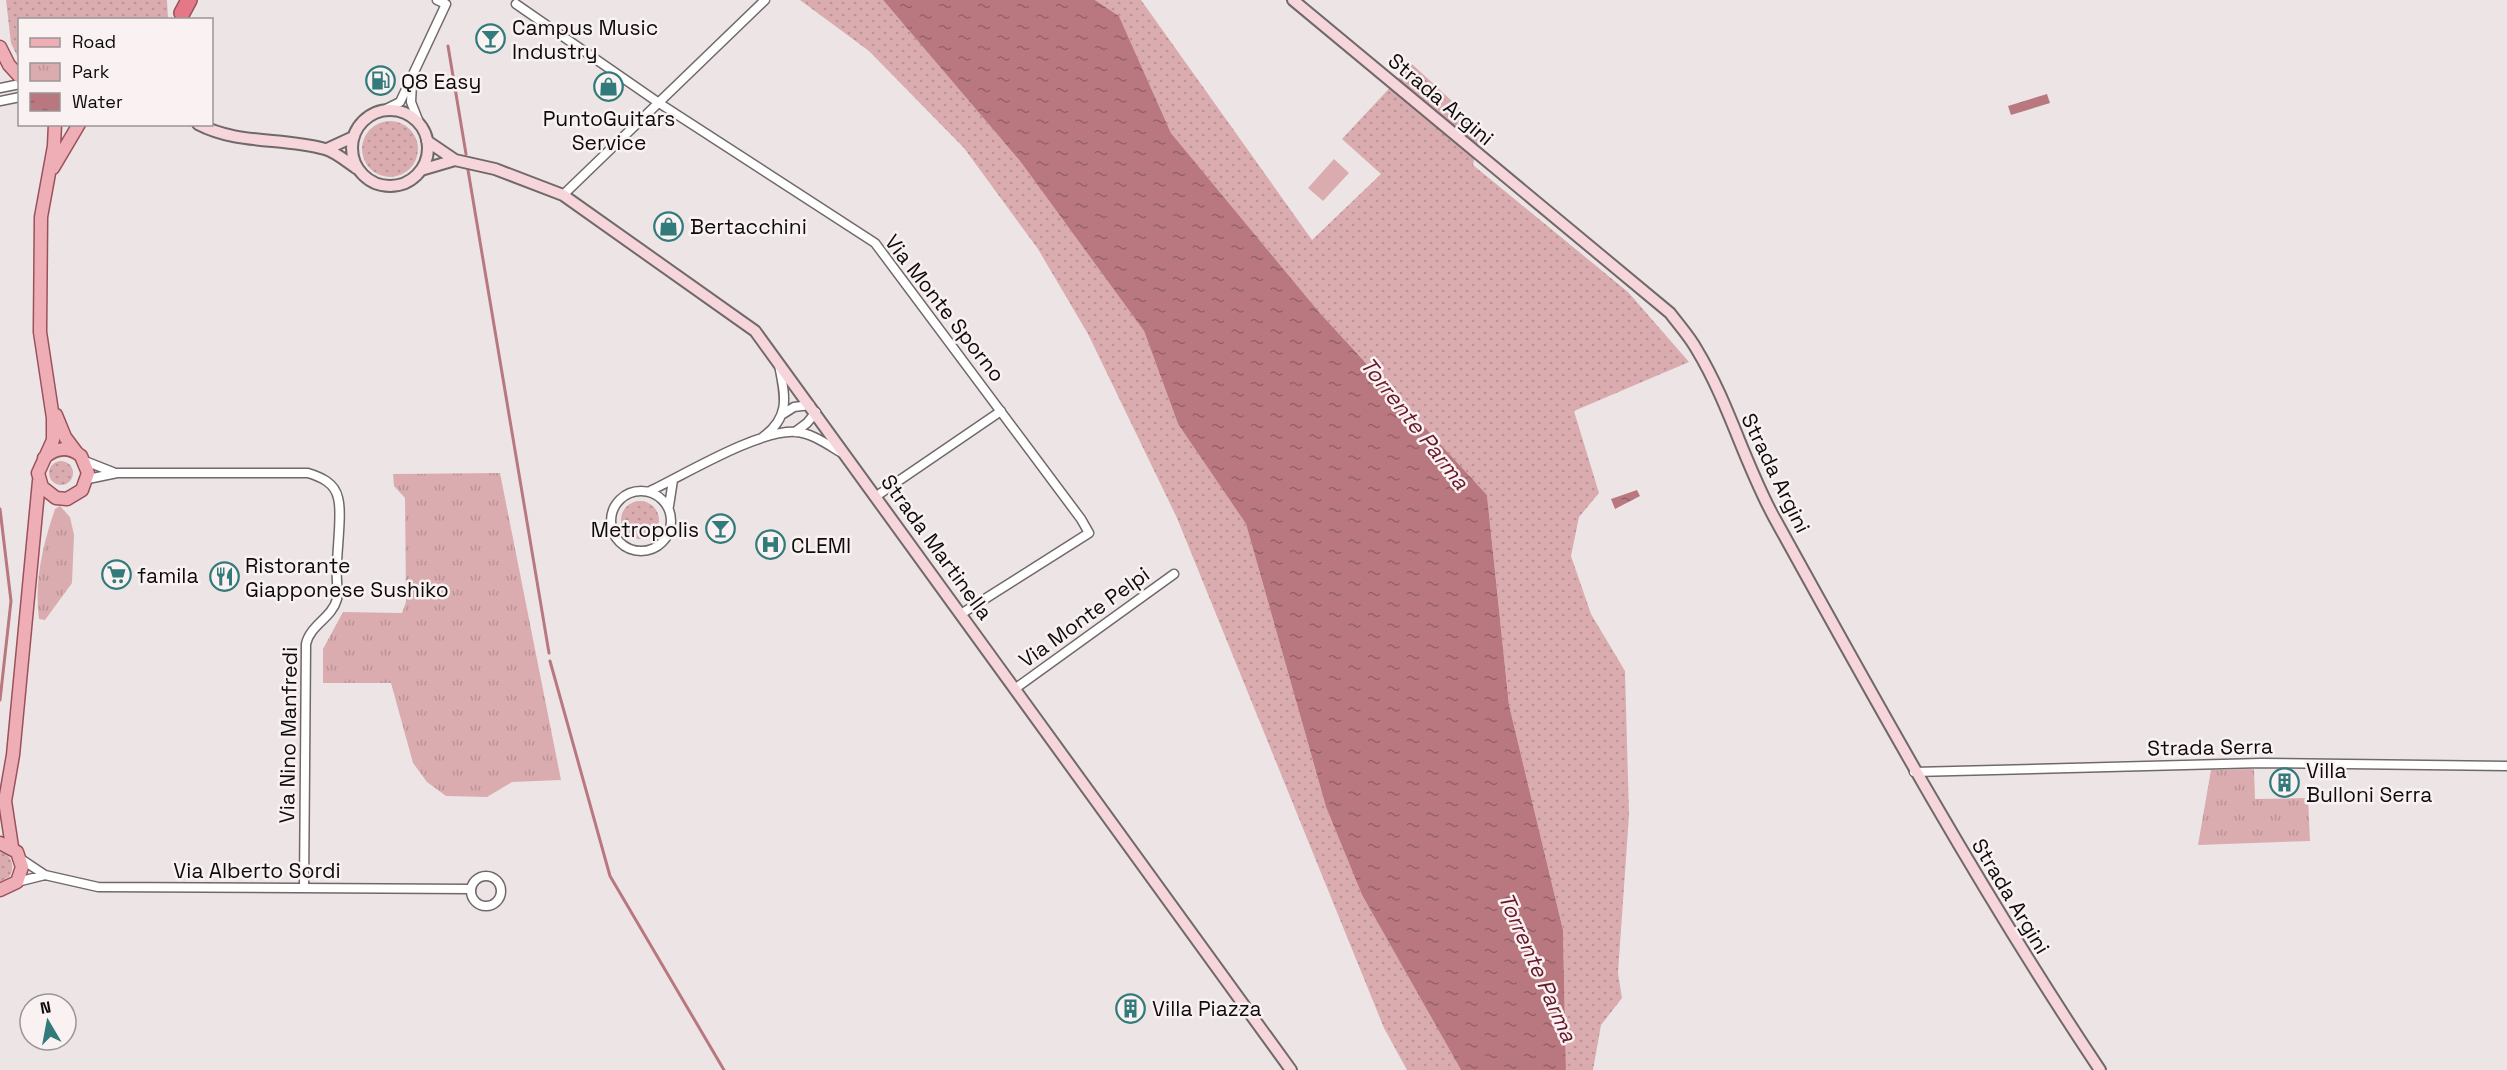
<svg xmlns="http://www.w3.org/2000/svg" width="2507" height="1070" font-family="'Space Grotesk',sans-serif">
<defs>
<pattern id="grass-dots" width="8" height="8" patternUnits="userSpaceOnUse" patternTransform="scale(1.5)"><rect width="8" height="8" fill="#daacb0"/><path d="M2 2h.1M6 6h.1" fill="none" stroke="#ba9396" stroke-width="1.8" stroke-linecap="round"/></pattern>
<pattern id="park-tufts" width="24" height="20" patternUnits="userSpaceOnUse" patternTransform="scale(1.5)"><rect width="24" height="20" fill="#daacb0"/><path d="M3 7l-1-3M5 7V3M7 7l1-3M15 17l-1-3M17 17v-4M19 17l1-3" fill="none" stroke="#ba9396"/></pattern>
<pattern id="water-ripples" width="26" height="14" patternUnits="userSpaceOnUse" patternTransform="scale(1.5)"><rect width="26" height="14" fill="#b9787f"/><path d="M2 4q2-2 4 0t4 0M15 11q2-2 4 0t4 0" fill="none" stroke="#956166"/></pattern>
</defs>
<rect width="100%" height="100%" fill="#ede5e5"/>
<path fill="url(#grass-dots)" d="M 6,0 L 167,0 L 168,19 L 20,20 L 19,60 L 11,43 Z
M 800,0 L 883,0 L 1020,161 L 1144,331 L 1178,424 L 1246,524 L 1326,807 L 1362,895 L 1461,1070 L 1407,1070 L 1384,1028 L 1177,518 L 1088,334 L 1038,249 L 964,148 L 869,51 Z
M 1095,0 L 1141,0 L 1312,240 L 1381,174 L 1342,139 L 1412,64 L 1481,128 L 1473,165 L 1628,292 L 1689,362 L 1574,411 L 1599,493 L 1579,517 L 1571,556 L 1591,614 L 1625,671 L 1629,815 L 1618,973 L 1622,998 L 1601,1025 L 1593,1070 L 1566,1070 L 1563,930 L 1509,705 L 1487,495 L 1319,312 L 1171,133 L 1119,16 Z
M362 149a28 28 0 1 1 56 0a28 28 0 1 1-56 0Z
M49 473a12 12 0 1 1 24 0a12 12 0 1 1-24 0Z
M621 520a19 19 0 1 1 38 0a19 19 0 1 1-38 0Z
M 0,852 C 12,855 15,865 10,876 L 0,882 Z"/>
<path fill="url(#park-tufts)" d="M 500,473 L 561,780 L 512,782 L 487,797 L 446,796 L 427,782 L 413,763 L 391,683 L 323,683 L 323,649 L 343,612 L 402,613 L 406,602 L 405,498 L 394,486 L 393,474 Z
M 60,506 L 70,517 L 74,535 L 72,583 L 45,620 L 39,619 C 34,581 43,544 55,509 Z
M 2254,769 L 2255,799 L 2308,798 L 2310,841 L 2198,845 L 2211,770 Z"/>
<path fill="#daacb0" d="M 1334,159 L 1349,173 L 1323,201 L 1308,188 Z"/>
<path fill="url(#water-ripples)" d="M 883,0 L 1095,0 L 1119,16 L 1171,133 L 1319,312 L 1487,495 L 1509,705 L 1563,930 L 1566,1070 L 1461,1070 L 1362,895 L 1326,807 L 1246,524 L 1178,424 L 1144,331 L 1020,161 Z
M 2047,94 L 2050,103 L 2011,115 L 2008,106 Z
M 1637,490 L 1640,496 L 1615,509 L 1611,499 Z"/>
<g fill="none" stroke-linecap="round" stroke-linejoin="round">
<path stroke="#b9787f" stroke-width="3" d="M 448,46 L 466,154
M 468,170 L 549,653
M 0,509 L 11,601 L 0,700
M 550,661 L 610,876 L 724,1070"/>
<defs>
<path id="street" d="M 516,4 L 659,103 L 875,243 L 1081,519 L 1089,533 L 961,614
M 412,83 L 411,102 L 420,125
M 0,88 L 20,84
M 0,101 L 20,97
M 382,111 L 400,102 L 446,4 L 437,0
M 563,195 L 765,0
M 783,414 L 794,407 L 810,405
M 795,432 L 807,423 L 816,412
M 763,437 C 791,416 785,396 779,365
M 85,461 L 113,472
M 88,479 L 117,473 L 308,473 C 321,477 335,483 338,498 C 343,515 335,559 337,581 C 337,587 339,594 337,599 C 332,618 310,625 306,644 L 304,888
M611 521a30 30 0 1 1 60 0a30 30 0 1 1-60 0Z
M 650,491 C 684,475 759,429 796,432 C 812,433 828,445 842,453
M 875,497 L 1001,411
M 669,506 L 673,480
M 1016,688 L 1174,574
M 1914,772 L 2261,763 L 2507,766
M 21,859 L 45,875 L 98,887 L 471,889
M471 891a15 15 0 1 1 30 0a15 15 0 1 1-30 0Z
M 17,882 L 45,875"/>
<path id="secondary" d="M 1293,0 L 1670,313 C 1679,325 1690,337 1697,350 C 1729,403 1745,465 1775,519 C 1878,706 1981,892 2100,1070
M352 148a38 38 0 1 1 76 0a38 38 0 1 1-76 0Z
M 198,124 C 238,145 283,137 325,149 C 336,152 347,162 356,168
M 427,141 L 455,160 L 495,169 L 563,195 L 755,331 L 1291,1070
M 327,149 L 353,137
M 421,170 L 455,160"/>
<path id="primary" d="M 0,47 L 9,65 L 20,77
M 53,168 L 79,124
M 56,415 L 65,437 L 77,453
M 44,458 C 56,447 69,446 81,456 L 88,473 L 82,490 L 67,499 L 56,498 L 42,487 L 38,473 L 53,440 L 53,418 L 40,332 L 41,217 L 54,146 L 55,124
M 0,843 L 17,852 L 22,867 L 17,882 L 0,890
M 12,847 L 5,801 L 13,755 L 39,481"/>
<path id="highway" d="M 182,13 L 189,0"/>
</defs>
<use href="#street" stroke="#706969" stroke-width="11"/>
<use href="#secondary" stroke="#706969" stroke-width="14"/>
<use href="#primary" stroke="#99525b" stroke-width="15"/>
<use href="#highway" stroke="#99525b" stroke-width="18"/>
<use href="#street" stroke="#fff" stroke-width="8"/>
<use href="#secondary" stroke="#f7d6db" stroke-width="10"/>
<use href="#primary" stroke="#efaeb6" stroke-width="12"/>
<use href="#highway" stroke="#e57886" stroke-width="15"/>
</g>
<defs>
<symbol id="bar-ring" viewBox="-11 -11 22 22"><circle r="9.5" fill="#faf2f2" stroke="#337b7a" stroke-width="1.5"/><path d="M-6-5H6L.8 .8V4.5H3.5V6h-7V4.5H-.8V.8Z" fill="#337b7a"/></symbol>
<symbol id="fuel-ring" viewBox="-11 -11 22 22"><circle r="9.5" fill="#faf2f2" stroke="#337b7a" stroke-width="1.5"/><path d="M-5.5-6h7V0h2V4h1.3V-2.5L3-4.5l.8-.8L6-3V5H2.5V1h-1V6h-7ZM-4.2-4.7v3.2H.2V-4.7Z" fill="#337b7a"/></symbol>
<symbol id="shop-ring" viewBox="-11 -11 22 22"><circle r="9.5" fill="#faf2f2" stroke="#337b7a" stroke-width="1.5"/><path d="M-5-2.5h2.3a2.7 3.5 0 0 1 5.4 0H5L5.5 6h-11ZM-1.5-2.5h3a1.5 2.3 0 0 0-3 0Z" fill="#337b7a"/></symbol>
<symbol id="hospital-ring" viewBox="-11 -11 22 22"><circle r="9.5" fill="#faf2f2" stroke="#337b7a" stroke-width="1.5"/><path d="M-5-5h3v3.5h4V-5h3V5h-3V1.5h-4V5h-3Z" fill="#337b7a"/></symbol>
<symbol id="supermarket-ring" viewBox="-11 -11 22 22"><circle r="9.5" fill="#faf2f2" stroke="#337b7a" stroke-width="1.5"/><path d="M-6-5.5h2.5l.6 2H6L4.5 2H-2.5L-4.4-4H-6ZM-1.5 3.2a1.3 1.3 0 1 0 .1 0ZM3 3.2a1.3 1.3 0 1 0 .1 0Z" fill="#337b7a"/></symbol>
<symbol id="restaurant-ring" viewBox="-11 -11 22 22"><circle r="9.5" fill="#faf2f2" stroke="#337b7a" stroke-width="1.5"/><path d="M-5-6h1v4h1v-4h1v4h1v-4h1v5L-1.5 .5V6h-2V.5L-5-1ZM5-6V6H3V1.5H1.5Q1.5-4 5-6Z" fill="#337b7a"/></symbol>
<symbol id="building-ring" viewBox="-11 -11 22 22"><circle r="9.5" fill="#faf2f2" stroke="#337b7a" stroke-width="1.5"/><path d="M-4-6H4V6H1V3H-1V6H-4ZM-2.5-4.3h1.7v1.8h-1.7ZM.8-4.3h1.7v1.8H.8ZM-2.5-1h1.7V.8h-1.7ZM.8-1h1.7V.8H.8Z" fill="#337b7a"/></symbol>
</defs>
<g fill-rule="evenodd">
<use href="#bar-ring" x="474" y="22" width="33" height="33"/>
<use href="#fuel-ring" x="364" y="64" width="33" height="33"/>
<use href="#shop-ring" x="592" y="70" width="33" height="33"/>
<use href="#shop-ring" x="652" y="210" width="33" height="33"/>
<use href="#bar-ring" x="704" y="512" width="33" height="33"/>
<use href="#hospital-ring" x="754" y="528" width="33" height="33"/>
<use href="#supermarket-ring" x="100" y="558" width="33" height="33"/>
<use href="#restaurant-ring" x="208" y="560" width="33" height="33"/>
<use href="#building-ring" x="2268" y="766" width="33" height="33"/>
<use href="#building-ring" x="1114" y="992" width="33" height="33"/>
</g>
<g text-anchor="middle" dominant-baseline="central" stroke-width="5" stroke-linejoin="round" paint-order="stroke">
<g font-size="21" fill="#0d0b0b" stroke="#faf2f2" text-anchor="start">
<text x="512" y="27">Campus Music<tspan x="512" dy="24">Industry</tspan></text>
<text x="401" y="81">Q8 Easy</text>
<text x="609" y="118" text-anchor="middle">PuntoGuitars<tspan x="609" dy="24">Service</tspan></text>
<text x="690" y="226">Bertacchini</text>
<text x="699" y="529" text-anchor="end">Metropolis</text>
<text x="791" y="545">CLEMI</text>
<text x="245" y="565">Ristorante<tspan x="245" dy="24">Giapponese Sushiko</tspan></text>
<text x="137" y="575">famila</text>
<text x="2306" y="770">Villa<tspan x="2306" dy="24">Bulloni Serra</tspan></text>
<text x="1152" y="1008">Villa Piazza</text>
</g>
<g font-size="21" fill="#0d0b0b" stroke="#faf2f2">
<text transform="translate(1441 99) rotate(40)">Strada Argini</text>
<text transform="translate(945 308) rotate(52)">Via Monte Sporno</text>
<text transform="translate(1776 473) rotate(64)">Strada Argini</text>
<text transform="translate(937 547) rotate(54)">Strada Martinella</text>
<text transform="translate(1084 617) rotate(-36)">Via Monte Pelpi</text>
<text transform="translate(288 735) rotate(-89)">Via Nino Manfredi</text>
<text transform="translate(2210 747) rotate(-1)">Strada Serra</text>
<text x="257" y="870">Via Alberto Sordi</text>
<text transform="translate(2011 896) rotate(59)">Strada Argini</text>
</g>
<g font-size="22" font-style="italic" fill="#671829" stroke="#faf2f2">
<text transform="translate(1415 423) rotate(52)">Torrente Parma</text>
<text transform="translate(1538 967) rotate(66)">Torrente Parma</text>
</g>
</g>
<rect x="18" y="18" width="195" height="108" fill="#faf2f2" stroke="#9b9696" stroke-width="1.5"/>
<rect x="30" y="38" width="30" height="9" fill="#efaeb6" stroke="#9b9696" stroke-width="1.5"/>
<text x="72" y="48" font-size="18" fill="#0d0b0b">Road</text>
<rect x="30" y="63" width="30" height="18" fill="url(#park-tufts)" stroke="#9b9696" stroke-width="1.5"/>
<text x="72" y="78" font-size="18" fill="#0d0b0b">Park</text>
<rect x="30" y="93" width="30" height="18" fill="url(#water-ripples)" stroke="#9b9696" stroke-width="1.5"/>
<text x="72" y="108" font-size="18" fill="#0d0b0b">Water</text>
<g transform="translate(48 1022) rotate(350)"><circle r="28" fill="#faf2f2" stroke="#9b9696" stroke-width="1.5"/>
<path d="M0-4.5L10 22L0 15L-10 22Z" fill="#337b7a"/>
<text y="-9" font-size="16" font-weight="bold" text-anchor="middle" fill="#0d0b0b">N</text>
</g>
</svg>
